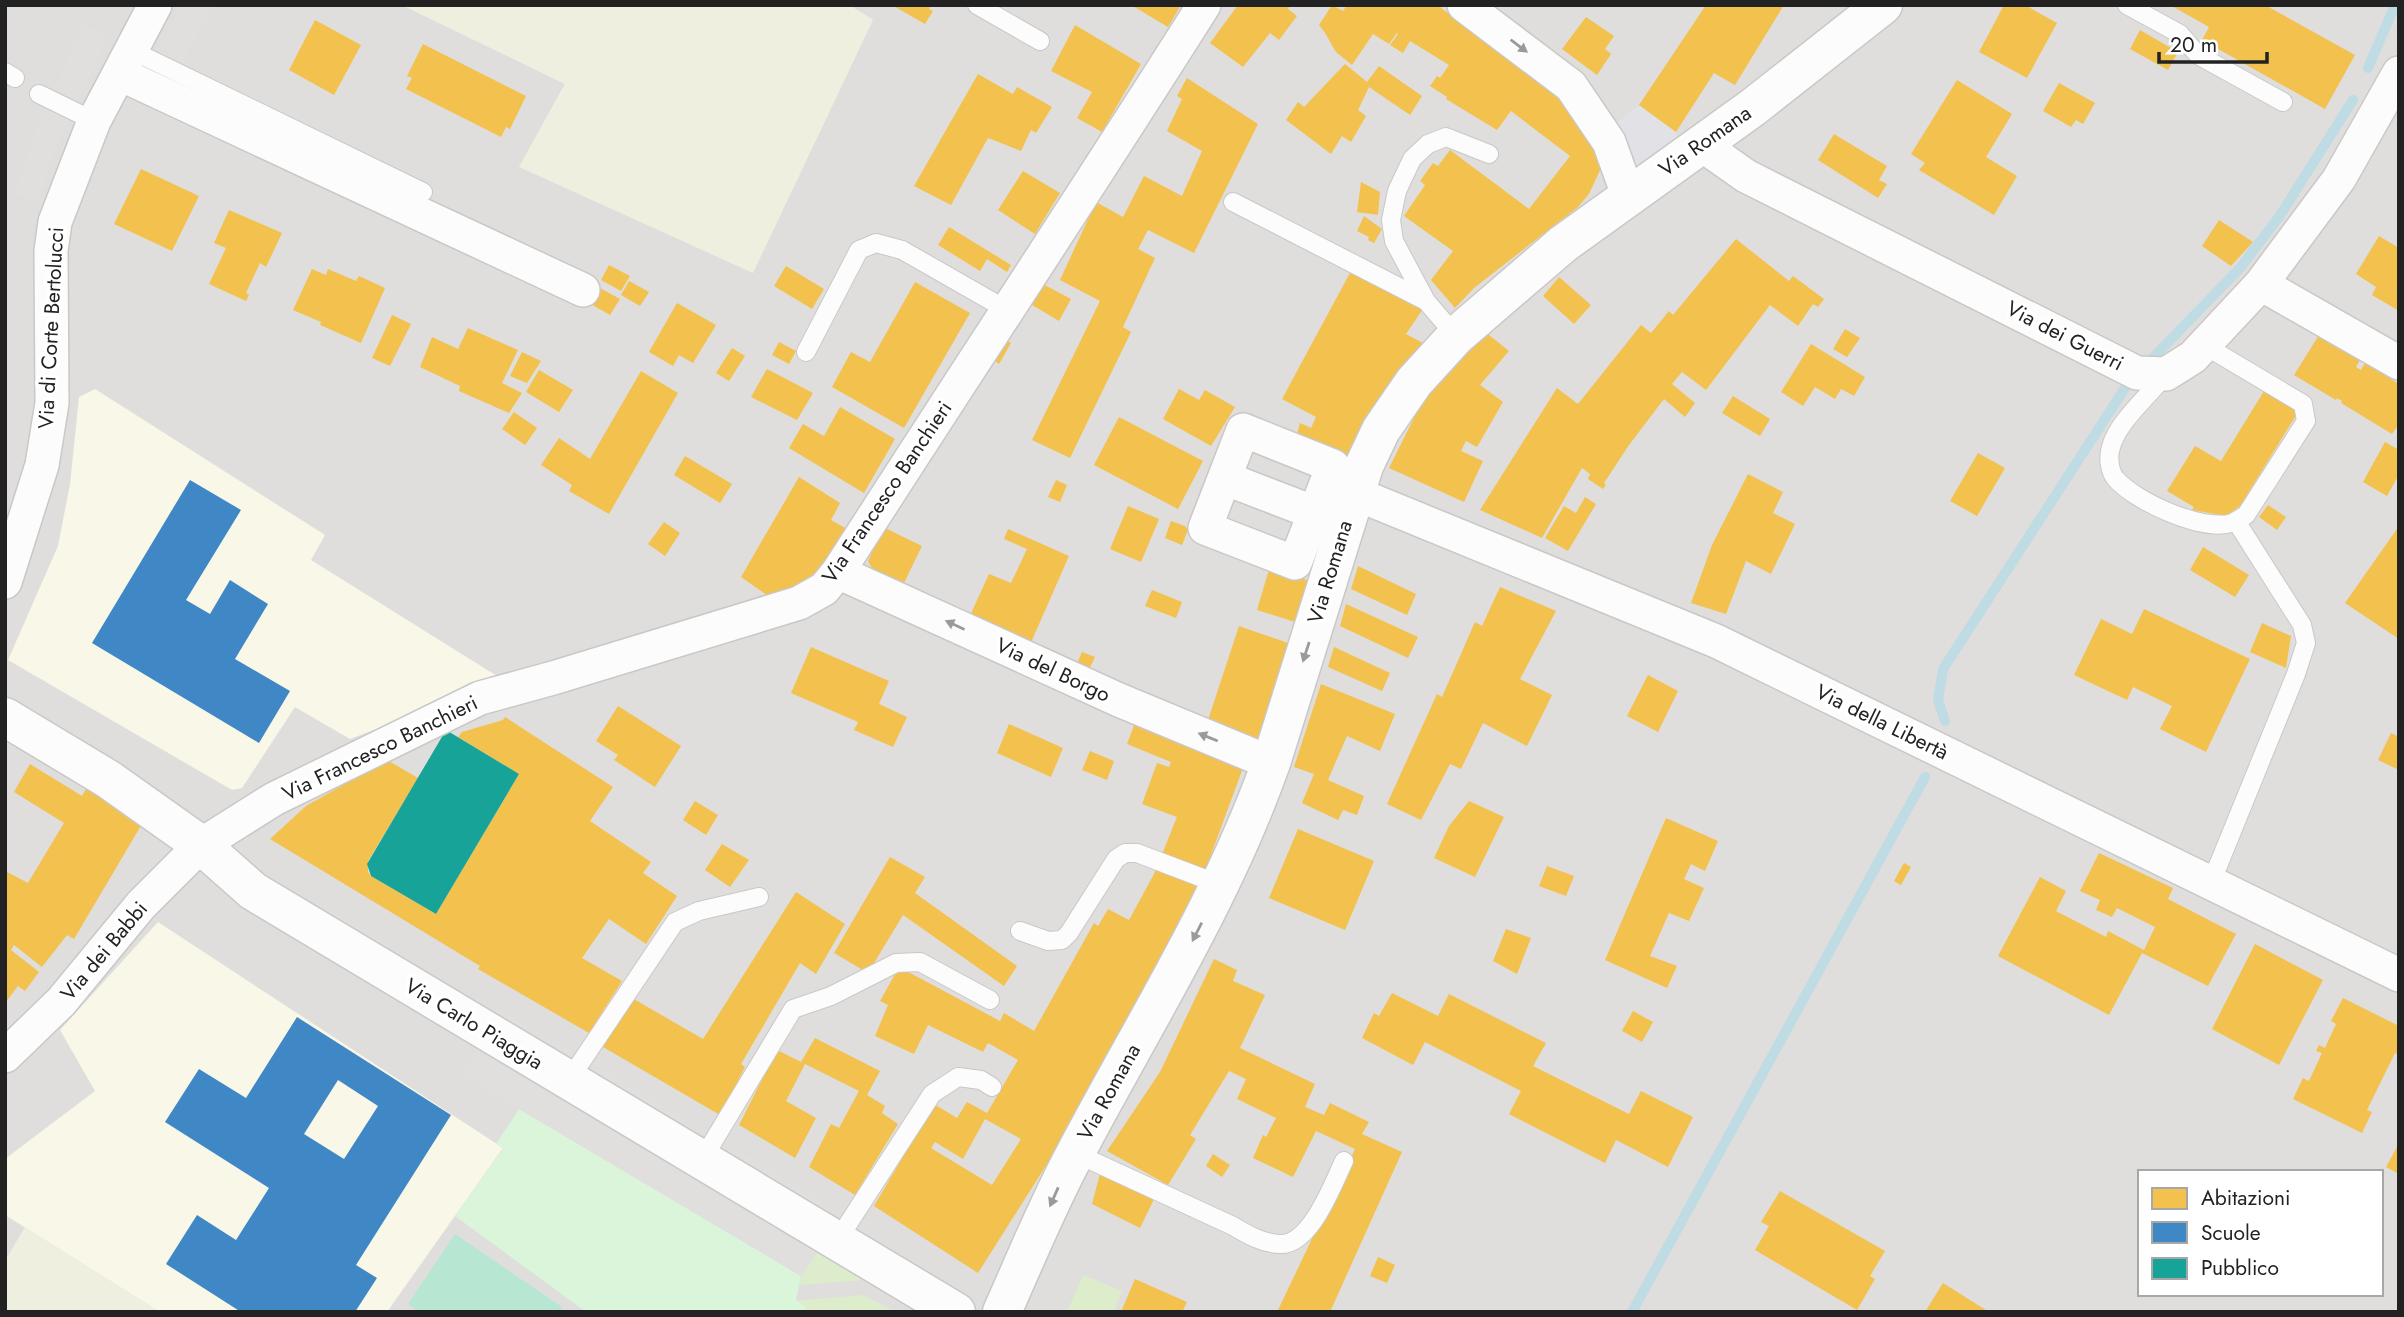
<svg xmlns="http://www.w3.org/2000/svg" width="2404" height="1317" font-family="Jost,sans-serif">
<rect width="100%" height="100%" fill="#f0eeeb"/>
<path fill="#dfdedc" fill-rule="evenodd" d="M 5,5 L 402,5 L 565,84 L 520,166 L 872,19 L 849,5 L 2399,5 L 2399,1312 L 160,1312 L 26,1228 L 5,1261 ZM 2140,1172 L 2381,1172 L 2381,1294 L 2140,1294 Z"/>
<path fill="#f8f7e8" d="M 95,389 L 325,535 L 311,560 L 505,681 L 350,739 L 295,707 L 242,788 L 232,790 L 8,660 L 58,546 L 70,484 L 79,397 Z
M 158,922 L 503,1148 L 387,1312 L 160,1312 L 5,1215 L 5,1159 L 95,1091 L 60,1030 Z"/>
<path fill="#efefdf" d="M 402,5 L 848,5 L 873,20 L 753,273 L 519,167 L 565,84 Z
M 25,1227 L 160,1312 L 5,1312 L 5,1261 Z"/>
<path fill="#ddeccb" d="M 817,1253 L 863,1280 L 799,1285 L 801,1276 Z
M 1083,1275 L 1122,1291 L 1114,1312 L 1067,1312 Z
M 863,1295 L 896,1312 L 802,1312 L 806,1307 L 795,1301 Z"/>
<path fill="#daf5da" d="M 519,1109 L 801,1276 L 796,1300 L 806,1307 L 802,1312 L 586,1312 L 455,1216 L 503,1149 L 496,1144 Z"/>
<path fill="#b7e6d2" d="M 455,1234 L 562,1307 L 559,1312 L 419,1312 L 408,1304 Z"/>
<path fill="#e0dfde" d="M 181,5 L 213,5 L 182,64 L 161,45 Z
M 84,24 L 108,37 L 58,142 L 38,201 L 14,194 L 35,131 Z
M 317,902 L 388,944 L 382,954 L 311,912 Z
M 479,997 L 572,1052 L 566,1064 L 471,1008 Z
M 477,1050 L 817,1253 L 801,1276 L 519,1109 L 461,1074 Z
M 602,1069 L 683,1118 L 676,1128 L 595,1080 Z
M 734,1148 L 830,1206 L 824,1216 L 728,1159 Z"/>
<path fill="#e2e1e5" d="M 1639,105 L 1676,132 L 1683,145 L 1657,162 L 1637,170 L 1627,165 L 1611,128 Z"/>
<path fill="#f2c14e" fill-rule="evenodd" d="M 892,5 L 931,5 L 929,9 L 933,11 L 925,24 Z
M 1131,5 L 1181,5 L 1168,27 Z
M 1238,5 L 1290,5 L 1288,9 L 1297,16 L 1279,40 L 1270,33 L 1243,67 L 1210,43 Z
M 1332,5 L 1343,11 L 1347,5 L 1437,5 L 1559,94 L 1599,153 L 1600,170 L 1589,194 L 1578,207 L 1474,288 L 1455,308 L 1431,280 L 1453,251 L 1404,216 L 1425,185 L 1420,181 L 1433,163 L 1438,166 L 1450,150 L 1529,209 L 1570,156 L 1511,111 L 1497,130 L 1446,99 L 1447,97 L 1430,86 L 1437,76 L 1440,78 L 1449,65 L 1410,41 L 1403,53 L 1390,45 L 1398,34 L 1397,33 L 1389,44 L 1373,34 L 1352,65 L 1336,52 L 1325,33 L 1319,25 Z
M 1706,5 L 1784,5 L 1735,85 L 1714,73 L 1676,132 L 1639,105 Z
M 2004,5 L 2025,5 L 2057,23 L 2027,78 L 1979,52 Z
M 2170,5 L 2265,5 L 2355,55 L 2325,109 L 2202,40 L 2209,27 Z
M 1586,17 L 1614,36 L 1605,49 L 1611,54 L 1597,75 L 1562,49 Z
M 315,20 L 361,45 L 334,95 L 289,70 Z
M 1075,25 L 1141,64 L 1102,132 L 1077,118 L 1092,92 L 1051,71 Z
M 2140,30 L 2178,52 L 2168,70 L 2130,49 Z
M 423,44 L 526,96 L 510,129 L 506,127 L 501,137 L 406,89 L 412,78 L 407,76 Z
M 1345,64 L 1367,82 L 1379,66 L 1422,96 L 1410,115 L 1369,87 L 1358,110 L 1366,116 L 1351,142 L 1342,136 L 1331,154 L 1286,120 L 1298,102 L 1304,107 Z
M 978,74 L 1013,94 L 1017,87 L 1052,107 L 1036,133 L 1031,130 L 1021,151 L 988,138 L 951,205 L 914,186 Z
M 1187,78 L 1258,124 L 1194,253 L 1148,230 L 1138,249 L 1155,258 L 1123,327 L 1131,332 L 1070,458 L 1032,440 L 1100,301 L 1060,280 L 1096,202 L 1123,217 L 1144,176 L 1182,196 L 1202,151 L 1167,131 L 1182,99 L 1177,96 Z
M 1957,80 L 2012,114 L 1986,157 L 2017,176 L 1994,215 L 1919,170 L 1925,163 L 1911,154 Z
M 2059,83 L 2095,103 L 2083,124 L 2076,120 L 2071,127 L 2043,111 Z
M 1834,134 L 1887,166 L 1879,180 L 1887,184 L 1878,198 L 1818,160 Z
M 141,169 L 199,196 L 172,251 L 114,224 Z
M 1023,171 L 1060,193 L 1035,234 L 998,210 Z
M 1361,182 L 1380,192 L 1378,215 L 1357,212 Z
M 229,210 L 282,233 L 266,267 L 260,263 L 246,293 L 249,295 L 246,301 L 209,284 L 226,248 L 214,243 Z
M 1364,216 L 1382,229 L 1374,243 L 1368,240 L 1369,237 L 1357,231 Z
M 2219,220 L 2253,242 L 2231,266 L 2202,246 Z
M 949,227 L 1011,265 L 1007,272 L 987,259 L 980,271 L 938,245 Z
M 2379,236 L 2399,248 L 2399,311 L 2372,295 L 2376,287 L 2356,274 Z
M 1736,239 L 1789,281 L 1793,276 L 1824,299 L 1818,307 L 1813,304 L 1798,326 L 1770,305 L 1706,390 L 1682,372 L 1672,384 L 1695,403 L 1685,417 L 1664,399 L 1629,445 L 1604,483 L 1606,485 L 1603,489 L 1588,479 L 1590,474 L 1582,468 L 1542,538 L 1480,510 L 1557,388 L 1578,404 L 1641,325 L 1651,333 L 1669,311 L 1673,315 Z
M 609,265 L 630,276 L 621,291 L 601,280 Z
M 786,266 L 824,289 L 812,309 L 774,286 Z
M 312,269 L 326,275 L 328,269 L 356,281 L 359,276 L 385,288 L 361,343 L 320,325 L 321,322 L 293,310 Z
M 1351,271 L 1423,309 L 1406,334 L 1423,343 L 1383,401 L 1349,458 L 1296,437 L 1300,423 L 1311,428 L 1316,417 L 1282,399 Z
M 1559,277 L 1591,305 L 1574,324 L 1543,296 Z
M 629,281 L 649,292 L 640,306 L 621,295 Z
M 915,282 L 970,313 L 904,428 L 832,387 L 851,352 L 870,362 Z
M 1039,282 L 1071,299 L 1059,321 L 1027,302 Z
M 598,287 L 620,299 L 610,315 L 589,303 Z
M 677,303 L 716,325 L 693,363 L 679,355 L 673,366 L 649,352 Z
M 392,315 L 411,324 L 390,366 L 372,358 Z
M 468,328 L 518,350 L 502,383 L 522,393 L 509,413 L 459,391 L 460,386 L 420,367 L 432,337 L 458,349 Z
M 1845,329 L 1860,338 L 1847,357 L 1833,349 Z
M 1484,331 L 1509,351 L 1480,385 L 1503,402 L 1477,447 L 1466,441 L 1461,451 L 1483,461 L 1464,502 L 1389,468 L 1416,414 L 1429,395 Z
M 2319,335 L 2360,360 L 2356,367 L 2361,370 L 2365,363 L 2399,384 L 2399,424 L 2392,434 L 2341,403 L 2342,401 L 2337,398 L 2336,400 L 2294,375 Z
M 1001,337 L 1011,343 L 999,364 L 995,361 L 993,365 L 986,361 Z
M 779,342 L 796,351 L 789,364 L 772,355 Z
M 1811,344 L 1865,377 L 1854,396 L 1841,389 L 1835,399 L 1815,387 L 1803,406 L 1781,392 Z
M 732,348 L 745,356 L 729,381 L 716,373 Z
M 522,352 L 541,361 L 527,383 L 510,376 Z
M 767,369 L 813,393 L 797,420 L 751,397 Z
M 539,370 L 573,390 L 559,412 L 526,392 Z
M 641,371 L 678,393 L 609,514 L 569,491 L 572,485 L 541,465 L 559,438 L 590,459 Z
M 1179,389 L 1199,400 L 1205,390 L 1235,407 L 1211,446 L 1163,419 Z
M 2264,391 L 2298,412 L 2240,506 L 2226,516 L 2192,510 L 2194,507 L 2167,491 L 2195,446 L 2221,461 Z
M 1733,396 L 1770,419 L 1760,436 L 1722,413 Z
M 840,407 L 895,439 L 864,493 L 789,448 L 803,424 L 824,436 Z
M 514,412 L 537,428 L 525,445 L 502,429 Z
M 1119,417 L 1203,461 L 1178,509 L 1094,465 Z
M 2385,442 L 2399,450 L 2399,474 L 2387,496 L 2363,482 Z
M 1978,453 L 2005,468 L 1977,516 L 1950,501 Z
M 685,456 L 732,484 L 720,503 L 674,475 Z
M 1748,474 L 1783,492 L 1773,513 L 1795,524 L 1771,574 L 1746,561 L 1726,614 L 1691,603 L 1712,545 Z
M 799,477 L 840,503 L 831,520 L 847,529 L 823,568 L 774,600 L 741,577 Z
M 1056,480 L 1067,485 L 1060,502 L 1048,497 Z
M 1585,497 L 1596,504 L 1568,551 L 1545,538 L 1564,506 L 1576,513 Z
M 2268,505 L 2286,517 L 2277,530 L 2259,517 Z
M 1128,506 L 1159,519 L 1141,562 L 1110,549 Z
M 1171,521 L 1185,526 L 1188,530 L 1182,545 L 1165,538 Z
M 664,522 L 680,533 L 665,556 L 648,544 Z
M 2399,526 L 2399,639 L 2345,603 Z
M 883,527 L 922,546 L 902,587 L 874,572 L 868,561 Z
M 1008,529 L 1069,556 L 1029,647 L 968,620 L 989,574 L 1011,583 L 1027,549 L 1004,539 Z
M 2203,547 L 2249,575 L 2235,597 L 2190,570 Z
M 1270,566 L 1312,582 L 1298,623 L 1257,610 Z
M 1358,566 L 1416,594 L 1407,615 L 1351,589 Z
M 1500,587 L 1556,611 L 1520,679 L 1552,695 L 1527,746 L 1483,723 L 1461,769 L 1450,764 L 1421,820 L 1387,804 L 1437,694 L 1442,697 L 1475,622 L 1482,626 Z
M 1152,590 L 1182,602 L 1176,618 L 1145,606 Z
M 1346,604 L 1418,637 L 1408,658 L 1340,626 Z
M 2144,609 L 2250,659 L 2206,752 L 2160,729 L 2172,706 L 2133,687 L 2127,700 L 2074,675 L 2101,619 L 2132,634 Z
M 2262,623 L 2291,636 L 2286,668 L 2250,652 Z
M 1239,626 L 1294,645 L 1262,742 L 1207,723 Z
M 811,647 L 889,681 L 879,704 L 907,717 L 893,747 L 854,730 L 858,722 L 791,693 Z
M 1334,647 L 1390,673 L 1382,691 L 1328,667 Z
M 1082,652 L 1095,657 L 1088,672 L 1076,666 Z
M 1648,675 L 1678,691 L 1658,732 L 1627,716 Z
M 1321,684 L 1395,714 L 1380,751 L 1347,736 L 1328,780 L 1364,796 L 1357,815 L 1343,810 L 1338,820 L 1302,803 L 1314,774 L 1294,767 Z
M 618,706 L 681,746 L 655,787 L 614,760 L 618,755 L 596,741 Z
M 505,717 L 613,787 L 590,821 L 651,862 L 643,873 L 677,896 L 646,944 L 609,919 L 582,958 L 622,981 L 589,1033 L 478,969 L 480,966 L 270,839 L 306,806 L 387,760 L 418,778 L 368,861 L 368,872 L 371,876 L 436,914 L 519,774 L 458,737 L 462,732 L 503,720 Z
M 1137,717 L 1244,765 L 1197,893 L 1052,1156 L 978,1273 L 874,1206 L 934,1104 L 957,1118 L 967,1102 L 987,1113 L 1018,1060 L 988,1043 L 983,1052 L 928,1025 L 914,1054 L 875,1036 L 888,1005 L 880,1001 L 899,967 L 1000,1021 L 1004,1013 L 1034,1031 L 1094,923 L 1098,926 L 1108,909 L 1129,920 L 1154,874 L 1177,817 L 1142,804 L 1157,763 L 1169,767 L 1171,762 L 1127,744 ZM 985,1119 L 1021,1139 L 992,1185 L 931,1148 L 935,1142 L 963,1159 Z
M 1009,724 L 1063,748 L 1051,777 L 997,753 Z
M 2391,733 L 2399,737 L 2399,770 L 2378,760 Z
M 1090,751 L 1114,761 L 1107,780 L 1082,770 Z
M 30,764 L 82,796 L 86,789 L 142,824 L 74,939 L 67,935 L 42,967 L 14,945 L 11,950 L 39,972 L 25,991 L 18,986 L 5,1003 L 5,871 L 28,883 L 64,823 L 14,792 Z
M 695,801 L 718,815 L 706,835 L 683,820 Z
M 1469,801 L 1504,817 L 1475,877 L 1434,858 L 1449,826 Z
M 1666,818 L 1718,841 L 1705,871 L 1691,864 L 1684,879 L 1704,888 L 1689,921 L 1669,913 L 1650,956 L 1677,966 L 1667,988 L 1605,960 Z
M 1298,829 L 1374,861 L 1345,930 L 1269,898 Z
M 722,844 L 749,860 L 730,887 L 705,870 Z
M 2099,853 L 2173,888 L 2168,899 L 2236,934 L 2208,986 L 2142,953 L 2109,1015 L 1998,956 L 2040,877 L 2066,891 L 2056,911 L 2106,937 L 2108,931 L 2144,950 L 2155,927 L 2117,908 L 2112,917 L 2096,910 L 2100,900 L 2080,891 Z
M 890,857 L 925,877 L 915,893 L 1017,966 L 1004,986 L 903,915 L 868,973 L 834,953 Z
M 1904,863 L 1911,867 L 1901,885 L 1894,881 Z
M 1547,866 L 1574,876 L 1566,896 L 1539,886 Z
M 796,892 L 845,924 L 816,974 L 800,963 L 741,1064 L 745,1067 L 720,1115 L 603,1047 L 632,998 L 703,1039 Z
M 1506,929 L 1531,938 L 1517,974 L 1493,961 Z
M 2255,944 L 2323,980 L 2279,1065 L 2212,1029 Z
M 1214,959 L 1237,970 L 1233,981 L 1265,995 L 1240,1048 L 1315,1084 L 1305,1107 L 1324,1115 L 1330,1103 L 1369,1122 L 1362,1134 L 1402,1152 L 1330,1312 L 1277,1312 L 1355,1149 L 1316,1131 L 1293,1177 L 1253,1158 L 1263,1135 L 1266,1137 L 1276,1118 L 1237,1099 L 1246,1079 L 1229,1071 L 1190,1135 L 1196,1139 L 1168,1185 L 1107,1151 L 1160,1072 Z
M 1392,993 L 1438,1016 L 1449,994 L 1546,1043 L 1533,1066 L 1629,1114 L 1641,1091 L 1693,1117 L 1668,1167 L 1616,1140 L 1605,1163 L 1509,1114 L 1521,1091 L 1425,1042 L 1413,1065 L 1362,1038 L 1374,1013 L 1379,1016 Z
M 2343,998 L 2397,1025 L 2399,1028 L 2399,1055 L 2395,1053 L 2367,1110 L 2372,1112 L 2362,1133 L 2293,1099 L 2303,1078 L 2309,1081 L 2322,1053 L 2316,1051 L 2319,1045 L 2325,1048 L 2336,1024 L 2331,1021 Z
M 1633,1011 L 1653,1022 L 1642,1042 L 1622,1031 Z
M 815,1038 L 880,1071 L 867,1095 L 885,1106 L 882,1113 L 898,1124 L 855,1195 L 809,1167 L 831,1124 L 839,1128 L 859,1091 L 805,1064 L 786,1101 L 816,1118 L 795,1158 L 739,1125 L 777,1050 L 801,1062 Z
M 2399,1143 L 2399,1174 L 2386,1167 Z
M 1213,1154 L 1230,1165 L 1222,1177 L 1206,1166 Z
M 1101,1170 L 1155,1197 L 1140,1228 L 1092,1204 Z
M 1780,1191 L 1885,1251 L 1870,1276 L 1875,1279 L 1857,1310 L 1755,1250 L 1769,1226 L 1761,1222 Z
M 1378,1257 L 1395,1265 L 1387,1283 L 1370,1276 Z
M 1135,1279 L 1187,1302 L 1182,1312 L 1121,1312 Z
M 1943,1283 L 1989,1312 L 1925,1312 Z"/>
<path fill="#3f88c5" fill-rule="evenodd" d="M 190,480 L 241,510 L 186,600 L 210,614 L 230,580 L 268,604 L 235,659 L 290,691 L 259,743 L 92,643 Z
M 297,1017 L 451,1115 L 356,1265 L 377,1278 L 355,1312 L 241,1312 L 166,1264 L 197,1215 L 236,1240 L 269,1188 L 165,1122 L 199,1069 L 246,1098 ZM 338,1080 L 378,1106 L 344,1159 L 304,1134 Z"/>
<path fill="#17a398" d="M 446,730 L 519,774 L 436,914 L 371,876 L 367,864 Z"/>
<g fill="none" stroke-linecap="round" stroke-linejoin="round">
<path stroke="#bfdbe3" stroke-width="10" d="M 2368,68 L 2395,5
M 2149,362 L 2240,268 L 2279,217 L 2353,100
M 1945,721 L 1938,700 L 1943,669 L 2125,388
M 1632,1312 L 1925,777"/>
<defs>
<path id="service" d="M 977,5 L 1040,41
M 2127,5 L 2180,34 L 2198,55 L 2283,102
M 131,50 L 423,192
M 5,72 L 15,78
M 39,94 L 94,121
M 1233,202 L 1426,301
M 1456,336 L 1426,301 L 1394,241 L 1391,220 L 1397,191 L 1412,159 L 1428,144 L 1446,137 L 1489,154
M 806,352 L 859,250 L 876,243 L 902,250 L 1007,310
M 2166,374 C 2149,396 2118,421 2111,447 C 2108,456 2109,470 2115,478 C 2134,501 2202,532 2232,523 C 2237,521 2242,517 2246,515 L 2306,421 L 2303,404 L 2204,345
M 2211,883 L 2296,674 L 2306,643 L 2302,625 L 2236,521
M 1020,931 L 1048,941 L 1062,940 L 1069,933 L 1116,859 L 1125,853 L 1137,853 L 1221,885
M 569,1080 L 675,922 L 699,911 L 759,897
M 1075,1153 L 1233,1226 C 1248,1235 1262,1243 1279,1244 C 1310,1247 1333,1184 1344,1161
M 702,1160 L 793,1009 L 831,996 L 896,963 L 920,962 L 990,1000
M 837,1241 L 932,1094 L 958,1077 L 981,1080 L 992,1087"/>
<path id="minor" d="M 1464,5 L 1571,86 L 1609,142 L 1628,195
M 120,74 L 583,290
M 1702,145 L 1746,176 L 2137,373 L 2166,374 L 2193,357 L 2261,284 L 2339,179 L 2399,73
M 2261,284 L 2399,363
M 1243,430 L 1333,466 L 1295,563 L 1205,528 Z
M 1232,481 L 1336,521
M 1354,493 L 1716,641 L 2399,975
M 838,572 L 1119,700 L 1271,763
M 5,582 L 42,465 L 52,403 L 51,251 L 55,222 L 94,121 L 155,5
M 5,1056 L 61,1002 L 141,905 L 201,845 L 274,799 L 480,698 L 553,678 L 799,603 L 824,589 L 838,572 C 959,383 1084,195 1204,5"/>
<path id="tertiary" d="M 5,717 L 108,779 L 201,845 L 253,891 L 956,1312
M 1002,1312 C 1026,1258 1048,1204 1076,1152 C 1144,1023 1222,901 1271,763 L 1364,466 L 1381,430 L 1414,382 L 1456,336 L 1563,244 L 1752,108 L 1883,5"/>
</defs>
<use href="#service" stroke="#c9c8c7" stroke-width="20"/>
<use href="#minor" stroke="#c9c8c7" stroke-width="36"/>
<use href="#tertiary" stroke="#c9c8c7" stroke-width="41"/>
<use href="#service" stroke="#fdfcfc" stroke-width="18"/>
<use href="#minor" stroke="#fdfcfc" stroke-width="33"/>
<use href="#tertiary" stroke="#fdfcfc" stroke-width="38"/>
</g>
<defs><path id="oneway-solid" d="M-6-.8H1V-3.2L6.5 0L1 3.2V.8H-6Z" transform="scale(1.75)"/></defs>
<g fill="#9a9a9a">
<use href="#oneway-solid" transform="translate(1519 46) rotate(37)"/>
<use href="#oneway-solid" transform="translate(955 625) rotate(-155)"/>
<use href="#oneway-solid" transform="translate(1306 652) rotate(108)"/>
<use href="#oneway-solid" transform="translate(1208 737) rotate(-158)"/>
<use href="#oneway-solid" transform="translate(1197 932) rotate(117)"/>
<use href="#oneway-solid" transform="translate(1054 1197) rotate(114)"/>
</g>
<g text-anchor="middle" dominant-baseline="central" stroke-width="7" stroke-linejoin="round" paint-order="stroke">
<g font-size="21" fill="#222" stroke="#fff">
<text transform="translate(1705 141) rotate(-35)">Via Romana</text>
<text transform="translate(51 328) rotate(-87)">Via di Corte Bertolucci</text>
<text transform="translate(2065 336) rotate(27)">Via dei Guerri</text>
<text transform="translate(887 492) rotate(-56)">Via Francesco Banchieri</text>
<text transform="translate(1330 572) rotate(-73)">Via Romana</text>
<text transform="translate(1053 670) rotate(25)">Via del Borgo</text>
<text transform="translate(1882 722) rotate(26)">Via della Libertà</text>
<text transform="translate(380 748) rotate(-26)">Via Francesco Banchieri</text>
<text transform="translate(104 951) rotate(-50)">Via dei Babbi</text>
<text transform="translate(474 1024) rotate(31)">Via Carlo Piaggia</text>
<text transform="translate(1109 1092) rotate(-61)">Via Romana</text>
</g>
</g>
<rect width="2404" height="1317" fill="none" stroke="#222222" stroke-width="14"/>
<rect x="2138" y="1170" width="245" height="126" fill="#ffffff" stroke="#a7a7a7" stroke-width="2"/>
<rect x="2152" y="1188" width="35" height="21" fill="#f2c14e" stroke="#a7a7a7" stroke-width="2"/>
<text x="2201" y="1205" font-size="21" fill="#222222">Abitazioni</text>
<rect x="2152" y="1222" width="35" height="21" fill="#3f88c5" stroke="#a7a7a7" stroke-width="2"/>
<text x="2201" y="1240" font-size="21" fill="#222222">Scuole</text>
<rect x="2152" y="1258" width="35" height="21" fill="#17a398" stroke="#a7a7a7" stroke-width="2"/>
<text x="2201" y="1275" font-size="21" fill="#222222">Pubblico</text>
<path d="M2159 52v10h108v-10" fill="none" stroke="#222222" stroke-width="3.5"/>
<text x="2170" y="52" font-size="21" fill="#222222" stroke="#ffffff" stroke-width="5" paint-order="stroke">20 m</text>
</svg>
